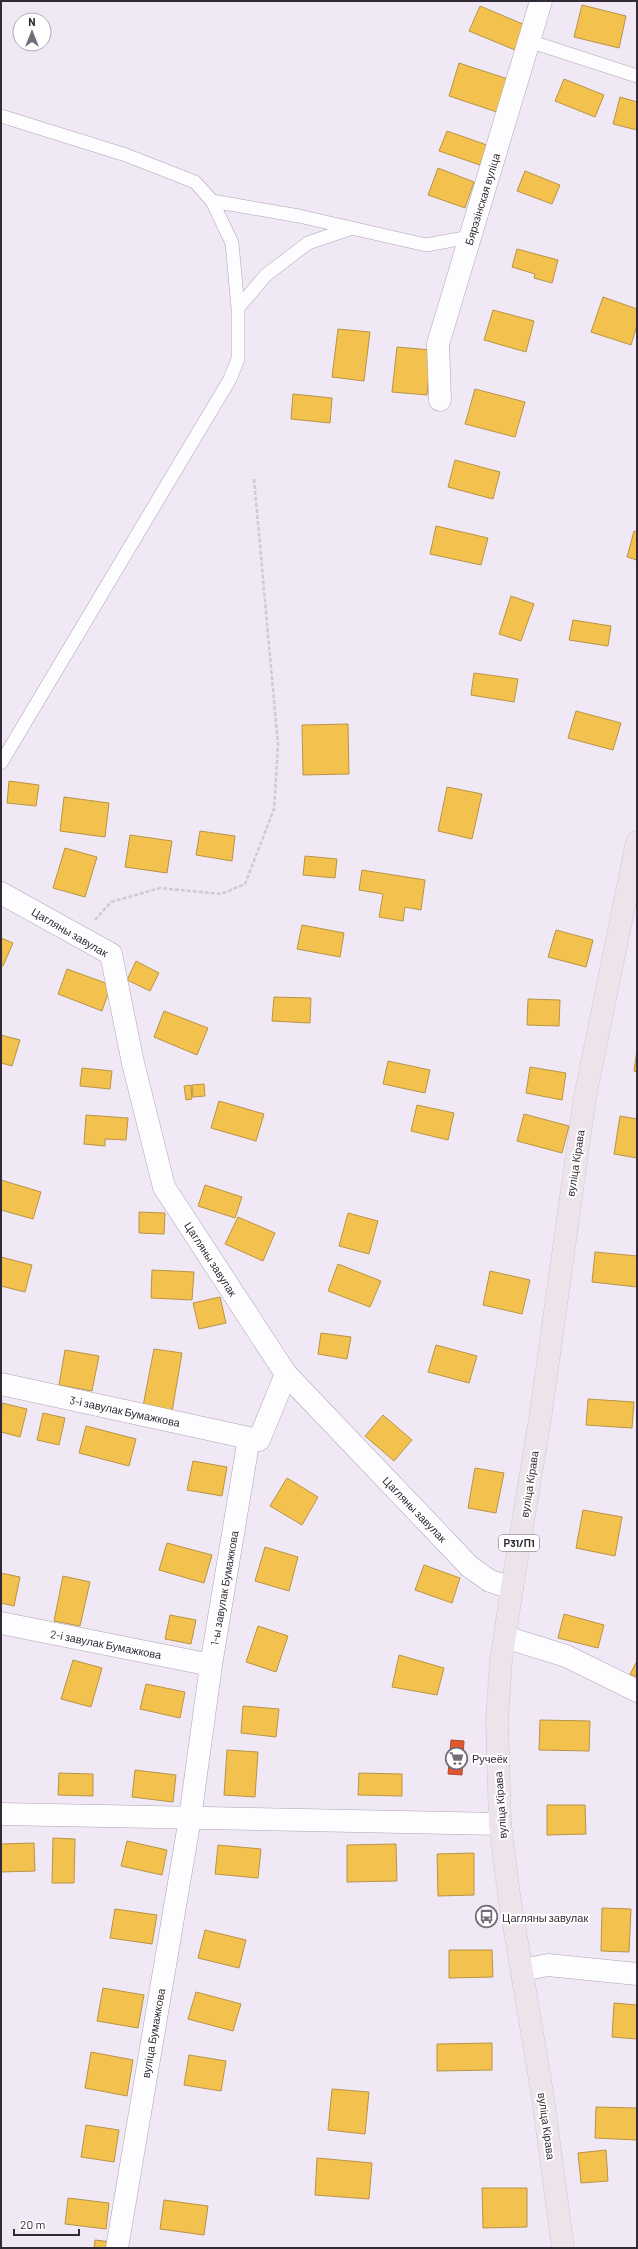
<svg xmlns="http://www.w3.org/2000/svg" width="638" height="2249" font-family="Barlow,sans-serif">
<rect width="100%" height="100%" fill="#f1e8f6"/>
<path fill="#f2c14e" stroke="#b89447" d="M 582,5 L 626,16 L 619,48 L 574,37 Z
M 480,6 L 525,25 L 515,50 L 469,31 Z
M 459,63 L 511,80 L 500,113 L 449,96 Z
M 564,79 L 604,95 L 595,117 L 555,101 Z
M 620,97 L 637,102 L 637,130 L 613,124 Z
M 447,131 L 487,145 L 480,165 L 439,151 Z
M 438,168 L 474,182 L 465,208 L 428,195 Z
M 525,171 L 560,185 L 552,204 L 517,191 Z
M 517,249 L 558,260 L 552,283 L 534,278 L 535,274 L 512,267 Z
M 603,297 L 637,309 L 637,325 L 631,345 L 591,332 Z
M 493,310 L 534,321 L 526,352 L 484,340 Z
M 338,329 L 370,332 L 364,381 L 332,377 Z
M 397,347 L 431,350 L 427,395 L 392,392 Z
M 475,389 L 525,402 L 515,437 L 465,424 Z
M 293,394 L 332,398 L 330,423 L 291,419 Z
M 455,460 L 500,472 L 493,499 L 448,487 Z
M 436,526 L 488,538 L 481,565 L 430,554 Z
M 634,531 L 637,532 L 637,560 L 627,557 Z
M 511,596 L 534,604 L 521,641 L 499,634 Z
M 573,620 L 611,626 L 608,646 L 569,640 Z
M 474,673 L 518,679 L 514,702 L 471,695 Z
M 576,711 L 621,723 L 613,750 L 568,738 Z
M 348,724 L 349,774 L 303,775 L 302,725 Z
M 9,781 L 39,785 L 36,806 L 7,803 Z
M 447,787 L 482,794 L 472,839 L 438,831 Z
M 64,797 L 109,803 L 105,837 L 60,831 Z
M 200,831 L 235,836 L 232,861 L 196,855 Z
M 130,835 L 172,841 L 167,873 L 125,867 Z
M 65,848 L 97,857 L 85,897 L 53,888 Z
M 305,856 L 337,859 L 335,878 L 303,875 Z
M 362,870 L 425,880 L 421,910 L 405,907 L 403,921 L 379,917 L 383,894 L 359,890 Z
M 302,925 L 344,933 L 340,957 L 297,949 Z
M 556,930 L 593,940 L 586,967 L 548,957 Z
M 1,938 L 13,943 L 3,966 L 1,965 Z
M 136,961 L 159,973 L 150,991 L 127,980 Z
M 67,969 L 111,985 L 102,1011 L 58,994 Z
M 274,997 L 311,998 L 310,1023 L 272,1021 Z
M 528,999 L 560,1000 L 559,1026 L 527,1025 Z
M 164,1011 L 208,1028 L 197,1055 L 154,1037 Z
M 1,1035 L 20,1040 L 12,1066 L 1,1063 Z
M 637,1050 L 637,1072 L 634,1071 Z
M 388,1061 L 430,1070 L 425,1093 L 383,1084 Z
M 530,1067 L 566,1073 L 562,1100 L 526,1093 Z
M 82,1068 L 112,1071 L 110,1089 L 80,1086 Z
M 204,1084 L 205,1096 L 193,1097 L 192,1085 Z
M 191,1085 L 192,1099 L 186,1100 L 184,1086 Z
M 219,1101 L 264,1114 L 256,1141 L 211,1128 Z
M 417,1105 L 454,1113 L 448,1140 L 411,1131 Z
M 524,1114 L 569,1126 L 562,1153 L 517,1141 Z
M 86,1115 L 128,1118 L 126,1140 L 105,1139 L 105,1146 L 84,1144 Z
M 620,1116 L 637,1119 L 637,1158 L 614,1154 Z
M 1,1180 L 41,1192 L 33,1219 L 1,1210 Z
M 205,1185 L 242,1197 L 235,1218 L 198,1206 Z
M 139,1212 L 165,1213 L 164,1234 L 139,1233 Z
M 348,1213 L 378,1221 L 369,1254 L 339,1246 Z
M 238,1217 L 275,1233 L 263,1261 L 225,1244 Z
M 595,1252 L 637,1256 L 637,1287 L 592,1282 Z
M 1,1257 L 32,1265 L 25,1292 L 1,1286 Z
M 338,1264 L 381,1281 L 370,1307 L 328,1291 Z
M 152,1270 L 194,1272 L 192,1300 L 151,1298 Z
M 490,1271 L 530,1280 L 522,1314 L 483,1305 Z
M 220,1297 L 226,1323 L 199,1329 L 193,1303 Z
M 321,1333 L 351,1337 L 347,1359 L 318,1354 Z
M 436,1345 L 477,1356 L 469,1383 L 428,1372 Z
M 154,1349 L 182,1353 L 172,1412 L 143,1406 Z
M 65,1350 L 99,1356 L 92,1391 L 59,1385 Z
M 588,1399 L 634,1402 L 632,1428 L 586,1425 Z
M 2,1403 L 27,1409 L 20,1437 L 1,1432 Z
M 43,1413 L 65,1418 L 59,1445 L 37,1440 Z
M 383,1415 L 412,1440 L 394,1461 L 365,1436 Z
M 86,1426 L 136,1439 L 129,1466 L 79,1453 Z
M 193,1461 L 227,1467 L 222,1496 L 187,1490 Z
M 475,1468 L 504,1473 L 496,1513 L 468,1508 Z
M 287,1478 L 318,1497 L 302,1525 L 270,1506 Z
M 583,1510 L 622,1517 L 615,1556 L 576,1548 Z
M 167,1543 L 212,1555 L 204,1583 L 159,1570 Z
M 265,1547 L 298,1557 L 289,1591 L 255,1581 Z
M 424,1565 L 460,1578 L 452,1603 L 415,1590 Z
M 1,1573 L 20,1577 L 14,1606 L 1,1603 Z
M 63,1576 L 90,1582 L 80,1626 L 54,1621 Z
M 564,1614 L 604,1625 L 598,1648 L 558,1638 Z
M 170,1615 L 196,1620 L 191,1644 L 165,1639 Z
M 258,1626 L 288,1636 L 276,1672 L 246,1662 Z
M 399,1655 L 444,1668 L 437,1695 L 392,1687 Z
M 73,1660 L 102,1668 L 91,1707 L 61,1699 Z
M 637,1661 L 637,1677 L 630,1674 Z
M 146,1684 L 185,1692 L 180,1718 L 140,1709 Z
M 243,1706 L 279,1709 L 276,1737 L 241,1733 Z
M 540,1720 L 590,1721 L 589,1751 L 539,1750 Z
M 227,1750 L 258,1752 L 255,1797 L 224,1795 Z
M 135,1770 L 176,1775 L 173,1802 L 132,1797 Z
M 59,1773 L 93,1774 L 93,1796 L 58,1795 Z
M 359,1773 L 402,1774 L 402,1796 L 358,1795 Z
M 547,1805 L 585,1805 L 586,1834 L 547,1835 Z
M 53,1838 L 75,1839 L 74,1883 L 52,1883 Z
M 127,1841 L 167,1850 L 162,1875 L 121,1866 Z
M 34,1843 L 35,1871 L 1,1872 L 1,1844 Z
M 396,1844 L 397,1881 L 347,1882 L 347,1845 Z
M 218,1845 L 261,1849 L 258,1878 L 215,1874 Z
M 474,1853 L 474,1895 L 438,1896 L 437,1854 Z
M 602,1908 L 631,1909 L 629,1952 L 601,1951 Z
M 115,1909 L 157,1915 L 152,1944 L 110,1938 Z
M 205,1930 L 246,1940 L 239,1968 L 198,1958 Z
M 449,1950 L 492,1950 L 493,1977 L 449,1978 Z
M 103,1988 L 144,1995 L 138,2028 L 97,2021 Z
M 196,1992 L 241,2004 L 233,2031 L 188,2019 Z
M 614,2003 L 637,2005 L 637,2039 L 612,2037 Z
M 492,2043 L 492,2070 L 437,2071 L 437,2044 Z
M 91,2052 L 133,2060 L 127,2096 L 85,2088 Z
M 189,2055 L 226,2061 L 221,2091 L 184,2085 Z
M 332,2089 L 369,2092 L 365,2134 L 328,2130 Z
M 596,2107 L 637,2108 L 637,2140 L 595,2138 Z
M 86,2125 L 119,2130 L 114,2162 L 81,2157 Z
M 606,2150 L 608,2181 L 581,2183 L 578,2153 Z
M 317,2158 L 372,2163 L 369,2199 L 315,2195 Z
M 482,2188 L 527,2188 L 527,2227 L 483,2228 Z
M 68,2198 L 109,2203 L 106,2229 L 65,2224 Z
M 164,2200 L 208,2206 L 204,2235 L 160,2229 Z
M 95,2240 L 112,2242 L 111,2248 L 94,2248 Z"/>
<path fill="#e4572e" stroke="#af4a30" d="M 451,1740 L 464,1741 L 462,1775 L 448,1774 Z"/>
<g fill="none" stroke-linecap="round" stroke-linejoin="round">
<defs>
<path id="service" d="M 529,41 L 637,76
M 1,116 L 126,155 L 195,182 L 212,201
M 238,308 L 266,275 L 308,243 L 352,228
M 1,763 L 230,379 L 238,359 L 238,308 L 232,243 L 212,201 L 299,216 L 426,245 L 470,237"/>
<path id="minor" d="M 440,400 L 438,344 L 541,1
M 1,893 L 111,954 L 133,1063 L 164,1187 L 286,1374 L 470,1567 L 490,1581 L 512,1588
M 1,1384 L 249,1438
M 1,1623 L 211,1665
M 505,1637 L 566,1656 L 637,1691
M 1,1814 L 500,1824
M 522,1970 L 548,1965 L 637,1974
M 117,2248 L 190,1818 L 211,1665 L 249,1438 L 259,1440 L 286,1374"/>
<path id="primary" d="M 563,2248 L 543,2098 L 509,1895 L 500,1824 L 497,1720 L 501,1661 L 512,1588 L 540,1419 L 585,1097 L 637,842"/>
</defs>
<use href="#service" stroke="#aca5b1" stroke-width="14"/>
<use href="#minor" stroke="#aca5b1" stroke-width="23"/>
<use href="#primary" stroke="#cdc8d0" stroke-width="23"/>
<path stroke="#cfcbd1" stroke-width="2.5" stroke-dasharray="4 2" stroke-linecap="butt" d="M 95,920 L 111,902 L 160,888 L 221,894 L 245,884 L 274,809 L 278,745 L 254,479"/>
<use href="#service" stroke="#fdfcfe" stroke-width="13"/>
<use href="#minor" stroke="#fdfcfe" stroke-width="22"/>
<use href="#primary" stroke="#ede4eb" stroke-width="22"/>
</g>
<defs>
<symbol id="supermarket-ring" viewBox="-11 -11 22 22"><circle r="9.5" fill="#fff" stroke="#756c79" stroke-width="1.5"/><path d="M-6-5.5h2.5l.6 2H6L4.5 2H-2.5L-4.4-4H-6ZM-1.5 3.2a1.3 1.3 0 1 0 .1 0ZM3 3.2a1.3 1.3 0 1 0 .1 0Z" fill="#756c79"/></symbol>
<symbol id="bus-ring" viewBox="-11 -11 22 22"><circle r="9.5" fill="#fff" stroke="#756c79" stroke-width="1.5"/><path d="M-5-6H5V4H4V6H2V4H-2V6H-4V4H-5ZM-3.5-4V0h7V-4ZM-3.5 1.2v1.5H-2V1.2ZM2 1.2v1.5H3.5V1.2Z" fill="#756c79"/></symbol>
</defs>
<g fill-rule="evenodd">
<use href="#supermarket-ring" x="444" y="1746" width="25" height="25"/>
<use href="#bus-ring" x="474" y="1904" width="25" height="25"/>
</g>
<g text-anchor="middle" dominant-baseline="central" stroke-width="4" stroke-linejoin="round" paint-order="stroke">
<rect fill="#fff" stroke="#706a72" stroke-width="1" x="499" y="1535" width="40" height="16" rx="3"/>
<g font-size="10" font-weight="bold" fill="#322a36">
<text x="519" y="1543">Р31/П1</text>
</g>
<g font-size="11" fill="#322a36" stroke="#fff">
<text transform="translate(482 199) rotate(-73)">Бярэзінская вуліца</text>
<text transform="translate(70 932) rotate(30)">Цагляны завулак</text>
<text transform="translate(575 1163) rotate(-81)">вуліца Кірава</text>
<text transform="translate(211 1259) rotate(57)">Цагляны завулак</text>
<text transform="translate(125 1411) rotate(12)">3-і завулак Бумажкова</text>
<text transform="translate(529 1484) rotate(-81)">вуліца Кірава</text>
<text transform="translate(415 1509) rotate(46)">Цагляны завулак</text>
<text transform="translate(224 1588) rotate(-80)">1-ы завулак Бумажкова</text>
<text transform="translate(106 1644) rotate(11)">2-і завулак Бумажкова</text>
<text transform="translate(500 1805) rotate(-94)">вуліца Кірава</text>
<text transform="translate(153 2033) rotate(-80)">вуліца Бумажкова</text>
<text transform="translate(547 2126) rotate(82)">вуліца Кірава</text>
</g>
<g font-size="11" fill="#322a36" stroke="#fff" text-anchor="start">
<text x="472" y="1758">Ручеёк</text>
<text x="502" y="1917">Цагляны завулак</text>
</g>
</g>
<rect width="638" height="2249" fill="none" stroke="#322a36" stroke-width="4"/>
<g transform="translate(32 32)"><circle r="19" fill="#ffffff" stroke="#adaaaf"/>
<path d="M0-3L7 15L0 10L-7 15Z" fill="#756c79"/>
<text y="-6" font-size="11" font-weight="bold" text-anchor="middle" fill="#322a36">N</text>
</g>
<path d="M14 2229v6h65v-6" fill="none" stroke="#322a36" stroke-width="2"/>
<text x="20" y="2229" font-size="12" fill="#322a36" stroke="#ffffff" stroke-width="3" paint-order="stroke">20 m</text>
</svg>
